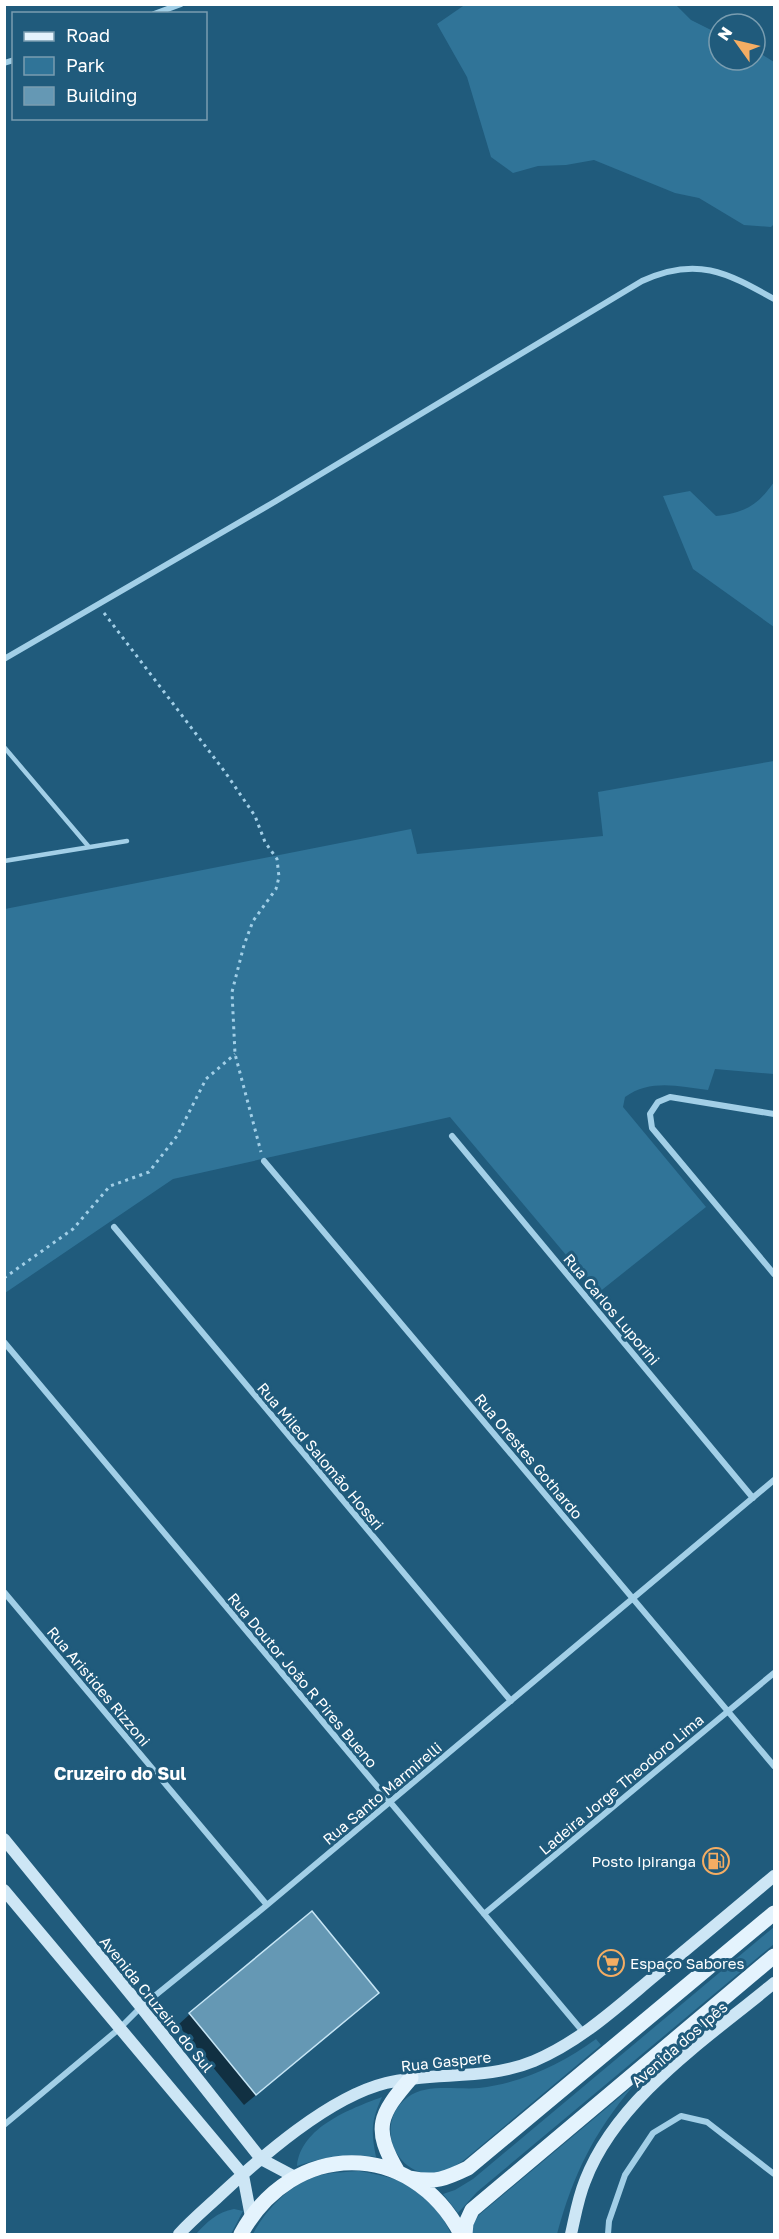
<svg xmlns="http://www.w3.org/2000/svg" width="779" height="2239" font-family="'Golos Text',sans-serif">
<rect width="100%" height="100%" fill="#205b7c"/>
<path fill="#307498" d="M 466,4 L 676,5 L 691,20 L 719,34 L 719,60 L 755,60 L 755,50 L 774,62 L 774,224 L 771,227 L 744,225 L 699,198 L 675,193 L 594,160 L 566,165 L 538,166 L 513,173 L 491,157 L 467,77 L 437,24 Z
M 774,482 L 774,627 L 693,569 L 663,496 L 690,491 L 716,516 C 745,513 758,505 774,482 Z
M 774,761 L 774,1074 L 715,1069 L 708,1090 C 678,1086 650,1079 625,1097 L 623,1107 L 706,1207 L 598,1293 L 450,1117 L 173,1179 L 5,1293 L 5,909 L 411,829 L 417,854 L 603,836 L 598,792 Z
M 774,1927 L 774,1944 L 477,2192 L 458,2213 L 443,2194 L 455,2190 L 473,2179 Z
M 596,2039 L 601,2045 L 464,2160 C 456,2165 449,2171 440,2173 C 396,2181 372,2123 408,2097 C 426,2083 457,2090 479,2088 C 522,2083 562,2064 596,2039 Z
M 633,2086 C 593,2134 573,2175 557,2234 L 471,2234 L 473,2224 L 479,2215 Z
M 382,2097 C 371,2121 371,2132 376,2157 C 349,2153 323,2157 297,2166 C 301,2127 350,2109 382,2097 Z
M 359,2171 C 370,2173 381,2175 391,2178 C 417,2186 441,2210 451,2234 L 253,2234 C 267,2207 294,2180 326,2174 C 337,2172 349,2172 359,2171 Z
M 234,2209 L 243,2211 L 231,2234 L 196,2234 C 207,2222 217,2212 234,2209 Z"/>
<path fill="#0007" d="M 377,1993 L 244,2105 L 178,2025 L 190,2014 Z"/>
<path fill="#6598b4" stroke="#c6e5f5" stroke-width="1.5" d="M 312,1911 L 379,1993 L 256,2095 L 189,2013 Z"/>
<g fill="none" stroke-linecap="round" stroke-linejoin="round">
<path stroke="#a2cfe7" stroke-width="3" stroke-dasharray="3 4.5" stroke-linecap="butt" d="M 104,613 L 225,772 L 255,816 L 265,842 L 277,859 L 279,877 L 276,889 L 253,921 L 244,945 L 232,992 L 235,1054 L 261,1152
M 4,1278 L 73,1229 L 110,1186 L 149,1172 L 177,1136 L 206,1079 L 235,1054"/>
<path stroke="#a2cfe7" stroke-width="4.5" d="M 4,747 L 89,847
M 4,861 L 127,841"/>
<path stroke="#a2cfe7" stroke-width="6" d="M 154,14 L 181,4
M 4,63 L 14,60
M 4,659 L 276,501 L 642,281 C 696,256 726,272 774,299
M 774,1114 L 670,1097 L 658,1102 L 650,1114 L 652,1128 L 774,1274
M 452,1136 L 753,1498
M 264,1161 L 774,1766
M 114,1227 L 511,1701
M 4,1342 L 584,2033
M 4,1592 L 267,1905
M 484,1914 L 774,1673
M 4,2125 L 120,2028 L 141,2007 L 267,1905 L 774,1480
M 608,2234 L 609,2221 L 625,2175 L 653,2133 L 681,2116 L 707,2122 L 774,2174"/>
<path stroke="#cde6f5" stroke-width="12" d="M 4,1839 L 141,2007 L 261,2159 L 295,2177
M 4,1890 L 243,2175 L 251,2217
M 179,2234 C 191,2221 205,2209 218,2197 C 261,2157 329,2097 386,2083 C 435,2071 486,2081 534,2061 C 579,2042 615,2009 652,1978 C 693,1944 734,1910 774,1876
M 571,2234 C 575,2217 578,2198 585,2181 C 617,2097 708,2038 774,1983"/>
<path stroke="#e4f3fd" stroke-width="15" d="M 398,2172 C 372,2128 379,2115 411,2078
M 410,2178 C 436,2183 445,2179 468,2168 L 774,1913
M 241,2234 C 292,2140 411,2138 461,2234
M 465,2234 L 466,2223 L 472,2210 L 774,1956"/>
</g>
<defs>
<symbol id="fuel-ring" viewBox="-11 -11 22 22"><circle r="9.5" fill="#205b7c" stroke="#f4ad63" stroke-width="1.5"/><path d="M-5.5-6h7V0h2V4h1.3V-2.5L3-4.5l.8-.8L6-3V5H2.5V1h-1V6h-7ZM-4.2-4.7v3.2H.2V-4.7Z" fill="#f4ad63"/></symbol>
<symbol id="supermarket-ring" viewBox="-11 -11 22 22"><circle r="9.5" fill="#205b7c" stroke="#f4ad63" stroke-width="1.5"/><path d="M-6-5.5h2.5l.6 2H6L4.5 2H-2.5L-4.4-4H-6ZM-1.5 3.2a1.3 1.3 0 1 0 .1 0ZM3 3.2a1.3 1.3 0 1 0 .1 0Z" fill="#f4ad63"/></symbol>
</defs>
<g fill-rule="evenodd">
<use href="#fuel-ring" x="701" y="1846" width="30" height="30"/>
<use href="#supermarket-ring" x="596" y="1948" width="30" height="30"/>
</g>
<g text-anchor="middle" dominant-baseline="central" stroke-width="6" stroke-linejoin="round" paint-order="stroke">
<g font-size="15" fill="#fff" stroke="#205b7c">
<text transform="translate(612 1309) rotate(50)">Rua Carlos Luporini</text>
<text transform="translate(321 1456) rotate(50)">Rua Miled Salomão Hossri</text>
<text transform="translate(529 1456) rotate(50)">Rua Orestes Gothardo</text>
<text transform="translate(303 1680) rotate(50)">Rua Doutor João R Pires Bueno</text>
<text transform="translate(99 1686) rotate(50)">Rua Aristides Rizzoni</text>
<text transform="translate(621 1784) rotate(-40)">Ladeira Jorge Theodoro Lima</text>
<text transform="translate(382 1793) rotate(-40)">Rua Santo Marmirelli</text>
<text transform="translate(157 2004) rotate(51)">Avenida Cruzeiro do Sul</text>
<text transform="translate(679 2044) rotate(-41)">Avenida dos Ipês</text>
<text transform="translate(446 2061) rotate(-6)">Rua Gaspere</text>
</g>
<g font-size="15" fill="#fff" stroke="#205b7c" text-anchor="end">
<text x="696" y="1861">Posto Ipiranga</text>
<text x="630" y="1963" text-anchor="start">Espaço Sabores</text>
</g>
<g font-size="18" font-weight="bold" fill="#fff" stroke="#205b7c">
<text x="120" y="1773">Cruzeiro do Sul</text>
</g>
</g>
<rect width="779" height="2239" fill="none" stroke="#ffffff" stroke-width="12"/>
<rect x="12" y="12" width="195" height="108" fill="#205b7c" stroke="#799db0" stroke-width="1.5"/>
<rect x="24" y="32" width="30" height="9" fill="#e4f3fd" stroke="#799db0" stroke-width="1.5"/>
<text x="66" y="42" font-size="18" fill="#ffffff">Road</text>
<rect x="24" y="57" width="30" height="18" fill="#307498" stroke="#799db0" stroke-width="1.5"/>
<text x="66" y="72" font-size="18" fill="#ffffff">Park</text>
<rect x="24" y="87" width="30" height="18" fill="#6598b4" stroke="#799db0" stroke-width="1.5"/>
<text x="66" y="102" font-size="18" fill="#ffffff">Building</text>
<g transform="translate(737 42) rotate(304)"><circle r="28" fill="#205b7c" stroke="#799db0" stroke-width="1.5"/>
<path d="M0-4.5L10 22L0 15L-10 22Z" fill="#f4ad63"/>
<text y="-9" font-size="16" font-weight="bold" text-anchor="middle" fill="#ffffff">N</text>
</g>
</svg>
